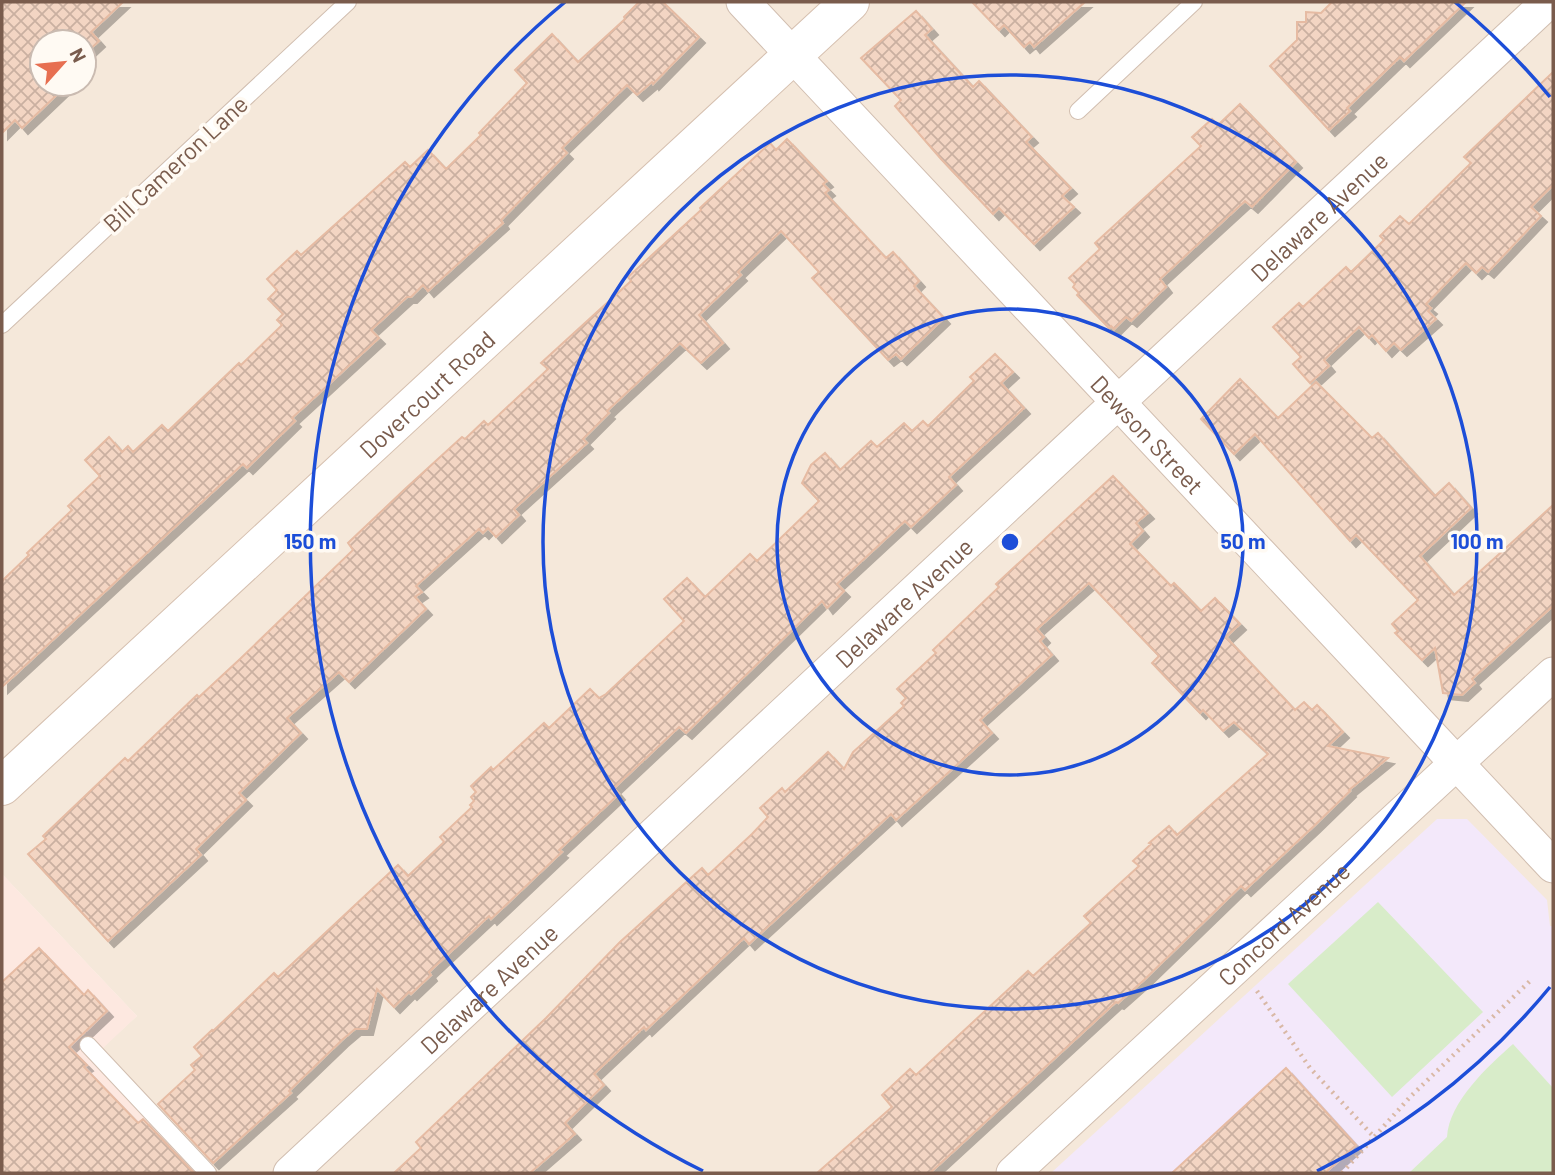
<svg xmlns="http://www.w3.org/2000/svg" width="1555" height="1175" font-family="Barlow,sans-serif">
<defs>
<pattern id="building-cross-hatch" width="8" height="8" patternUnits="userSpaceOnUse" patternTransform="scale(1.75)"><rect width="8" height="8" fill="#f3d5c3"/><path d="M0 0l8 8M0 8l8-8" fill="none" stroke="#cab0a1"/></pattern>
<filter id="shadow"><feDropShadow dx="6" dy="6" stdDeviation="0" flood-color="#0004"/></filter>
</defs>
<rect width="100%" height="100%" fill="#fdf6ec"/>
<path fill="#f5e8da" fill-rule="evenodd" d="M 2,2 L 1553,2 L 1553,1173 L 213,1173 L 100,1050 L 137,1016 L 2,874 ZM 42,42 L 84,42 L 84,84 L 42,84 Z"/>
<path fill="#fde8e0" d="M 2,874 L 137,1016 L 101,1050 L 213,1173 L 2,1173 Z"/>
<path fill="#f3e8fa" d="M 1437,819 L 1467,819 L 1547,900 L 1550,926 L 1553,926 L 1553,1173 L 1051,1173 Z"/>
<path fill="#d8ecc9" d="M 1378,902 L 1483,1012 L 1392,1097 L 1288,984 Z
M 1513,1044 L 1553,1088 L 1553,1173 L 1409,1173 L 1447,1137 C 1449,1102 1488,1066 1513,1044 Z"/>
<path fill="url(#building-cross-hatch)" stroke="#e6bba3" stroke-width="2" filter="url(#shadow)" d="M 2,2 L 123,2 L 91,32 L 99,41 L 84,55 L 84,42 L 42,42 L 42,84 L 59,84 L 63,89 L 22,128 L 15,120 L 2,133 Z
M 639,2 L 663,2 L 699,37 L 653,84 L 652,82 L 637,95 L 627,85 L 562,148 L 567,153 L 501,220 L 503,223 L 428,291 L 423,285 L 411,297 L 407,297 L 371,330 L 379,338 L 292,418 L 295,421 L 247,468 L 243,464 L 2,687 L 2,581 L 29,555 L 27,553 L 72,510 L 68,506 L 100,476 L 85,460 L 109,437 L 122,452 L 128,446 L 133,452 L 162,425 L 168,431 L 239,363 L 241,365 L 282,325 L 277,320 L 283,314 L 268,299 L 277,290 L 267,279 L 297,251 L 301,255 L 405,162 L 410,167 L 428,150 L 446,169 L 481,135 L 479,133 L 527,83 L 515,70 L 552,34 L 578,62 L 625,19 L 624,17 Z
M 972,2 L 1085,2 L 1034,47 L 1030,42 L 1024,47 L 1004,25 L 999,30 Z
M 1332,2 L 1466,2 L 1404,61 L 1400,57 L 1347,108 L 1350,111 L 1329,130 L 1270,66 L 1297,40 L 1297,22 L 1306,22 L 1306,12 L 1321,13 Z
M 916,11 L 932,29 L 925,35 L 973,87 L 979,81 L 1032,137 L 1026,142 L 1071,188 L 1062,196 L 1074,207 L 1034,244 L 999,208 L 993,214 L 941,159 L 895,106 L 901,100 L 861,58 Z
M 1553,72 L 1553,185 L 1531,207 L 1541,216 L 1488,272 L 1482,267 L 1476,273 L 1466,263 L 1426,304 L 1431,308 L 1428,311 L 1436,319 L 1401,350 L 1394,343 L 1386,351 L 1372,335 L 1369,338 L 1359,327 L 1324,360 L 1329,366 L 1310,383 L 1293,364 L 1301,357 L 1273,327 L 1299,303 L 1303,307 L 1346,267 L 1351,272 L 1384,240 L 1380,236 L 1400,216 L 1409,224 L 1471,163 L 1464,157 Z
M 1240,104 L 1296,162 L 1252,207 L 1245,201 L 1160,279 L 1166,287 L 1131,321 L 1126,317 L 1114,329 L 1111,326 L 1109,328 L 1077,295 L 1079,293 L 1073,287 L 1075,284 L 1069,278 L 1100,249 L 1095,243 L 1201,146 L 1192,137 L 1212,119 L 1218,125 Z
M 787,139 L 827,181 L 823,184 L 829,190 L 825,193 L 886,258 L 893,252 L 919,281 L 914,286 L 944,318 L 901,359 L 896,354 L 888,360 L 812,278 L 819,272 L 781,231 L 738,272 L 741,275 L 699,315 L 723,343 L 701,363 L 680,343 L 607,411 L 609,413 L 583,439 L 587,443 L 514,509 L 519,515 L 496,537 L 488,528 L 483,533 L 479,529 L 416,586 L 422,592 L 415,597 L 426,609 L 349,682 L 339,672 L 287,718 L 301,733 L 239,793 L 246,800 L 196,849 L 201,855 L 108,941 L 28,854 L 46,839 L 43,836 L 125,758 L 128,761 L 197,695 L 199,697 L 240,659 L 353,550 L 348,543 L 405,489 L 462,437 L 465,439 L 484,421 L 488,425 L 548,369 L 541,363 L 631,281 L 628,277 L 701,210 L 700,208 L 770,143 L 776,150 Z
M 995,354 L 1013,372 L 1001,383 L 1024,408 L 949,477 L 956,485 L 911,527 L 905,521 L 837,584 L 844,591 L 827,608 L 822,601 L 686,733 L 679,727 L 614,788 L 619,794 L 559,850 L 562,852 L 491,919 L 489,916 L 429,972 L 431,975 L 411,994 L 409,992 L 394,1007 L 377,989 L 367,1029 L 355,1029 L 342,1040 L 289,1091 L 291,1093 L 213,1163 L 158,1104 L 195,1070 L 191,1065 L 202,1056 L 194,1047 L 212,1030 L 213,1031 L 274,973 L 278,977 L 398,865 L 408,876 L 444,842 L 440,837 L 472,807 L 470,805 L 474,801 L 471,797 L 476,792 L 471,786 L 491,767 L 493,770 L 544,723 L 549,728 L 590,689 L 599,698 L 606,694 L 684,621 L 664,599 L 687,578 L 705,597 L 750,554 L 757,561 L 819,501 L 802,483 L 811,465 L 825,453 L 840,470 L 871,441 L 877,447 L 904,423 L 912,431 L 923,421 L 928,426 L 974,381 L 970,377 Z
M 1240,379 L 1278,418 L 1316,382 L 1372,438 L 1378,433 L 1435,496 L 1449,483 L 1471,508 L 1420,556 L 1454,595 L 1553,505 L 1553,606 L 1472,679 L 1475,683 L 1462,695 L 1443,693 L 1435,648 L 1422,660 L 1395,633 L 1398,631 L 1392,624 L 1418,600 L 1356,535 L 1350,541 L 1255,434 L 1234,454 L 1201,419 Z
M 1113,476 L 1148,513 L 1136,523 L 1143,531 L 1130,544 L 1171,586 L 1174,583 L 1201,611 L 1215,598 L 1240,624 L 1226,637 L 1295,710 L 1304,702 L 1312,710 L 1317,705 L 1343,732 L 1328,746 L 1388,758 L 1349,790 L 1350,791 L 1314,826 L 1245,890 L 1241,886 L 1144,980 L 1118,1003 L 1116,1002 L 930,1173 L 817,1173 L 892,1107 L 882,1095 L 910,1069 L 916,1075 L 1028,971 L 1033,976 L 1091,923 L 1084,916 L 1139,866 L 1133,861 L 1151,844 L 1149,843 L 1169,826 L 1177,835 L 1268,754 L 1234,722 L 1223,731 L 1203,710 L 1200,713 L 1152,663 L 1159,656 L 1089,583 L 1037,629 L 1044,637 L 1040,641 L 1052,655 L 980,720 L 992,733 L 896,820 L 891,814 L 749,944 L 744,938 L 646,1030 L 644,1027 L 594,1074 L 604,1085 L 565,1123 L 575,1134 L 530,1173 L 394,1173 L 421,1148 L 416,1142 L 546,1018 L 620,942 L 702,868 L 708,875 L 752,834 L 768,817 L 760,808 L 782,788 L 785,792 L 828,752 L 844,769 L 853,752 L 904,706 L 901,703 L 906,698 L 897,689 L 936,653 L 933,650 L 999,587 L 996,584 Z
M 39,948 L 84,995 L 88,990 L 107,1011 L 69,1047 L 87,1065 L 84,1067 L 138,1123 L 143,1119 L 194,1173 L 2,1173 L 2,982 Z
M 1286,1068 L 1356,1145 L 1325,1173 L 1172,1173 Z"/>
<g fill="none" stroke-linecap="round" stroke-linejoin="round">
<defs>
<path id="lane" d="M 1078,111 L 1194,2
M 2,325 L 348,2
M 88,1045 L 208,1173"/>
<g id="street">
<path id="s1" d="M 743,2 L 1553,866"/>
<path id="s2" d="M 290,1173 L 1548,2"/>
<path id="s3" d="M 1013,1173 L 1553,674"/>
</g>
<g id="secondary">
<path id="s4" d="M 2,786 L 850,2"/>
</g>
</defs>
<use href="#lane" stroke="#d1beb0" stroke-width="18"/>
<use href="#street" stroke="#d1beb0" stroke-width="35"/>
<use href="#secondary" stroke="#d6c0b0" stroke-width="40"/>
<path stroke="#d9b8a5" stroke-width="4.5" stroke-dasharray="2 5" stroke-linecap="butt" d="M 1257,991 L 1310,1068 L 1374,1137
M 1342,1173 L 1410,1097 L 1530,981"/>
<use href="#lane" stroke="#fff" stroke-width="16"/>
<use href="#street" stroke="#fff" stroke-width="33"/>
<use href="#secondary" stroke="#fff" stroke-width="38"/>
</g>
<g fill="none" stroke="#1d4ed8" stroke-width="3.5">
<circle cx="1010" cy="542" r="233"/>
<circle cx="1010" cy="542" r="467"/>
<path d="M1550 987A700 700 0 0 1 1317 1171M703 1171A700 700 0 0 1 565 2M1455 2A700 700 0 0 1 1550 97"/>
</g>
<g text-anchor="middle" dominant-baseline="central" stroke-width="7" stroke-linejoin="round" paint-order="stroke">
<g font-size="24" fill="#7a5c4d" stroke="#fffaf3">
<text transform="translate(175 163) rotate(-43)">Bill Cameron Lane</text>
<text stroke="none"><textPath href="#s2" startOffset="1405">Delaware Avenue</textPath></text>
<text stroke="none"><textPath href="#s4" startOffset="578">Dovercourt Road</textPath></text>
<text stroke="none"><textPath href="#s1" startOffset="592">Dewson Street</textPath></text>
<text stroke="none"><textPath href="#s2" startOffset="838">Delaware Avenue</textPath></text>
<text stroke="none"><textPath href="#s3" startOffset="368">Concord Avenue</textPath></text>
<text stroke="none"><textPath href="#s2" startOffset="271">Delaware Avenue</textPath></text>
</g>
</g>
<circle cx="1010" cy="542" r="10" fill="#1d4ed8" stroke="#fffaf3" stroke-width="3.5"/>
<g font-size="21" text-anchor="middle" font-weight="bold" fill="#1d4ed8" stroke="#fffaf3" stroke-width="7" stroke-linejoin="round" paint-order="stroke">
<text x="1243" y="549">50 m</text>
<text x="1477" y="549">100 m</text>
<text x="310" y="549">150 m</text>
</g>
<rect width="1555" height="1175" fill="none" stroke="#7a5c4d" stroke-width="7"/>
<g transform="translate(63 63) rotate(63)"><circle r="33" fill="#fffaf3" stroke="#cabbb1" stroke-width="2"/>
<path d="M0-5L12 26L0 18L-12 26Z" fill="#e76f51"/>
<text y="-10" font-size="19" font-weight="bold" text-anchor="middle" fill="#7a5c4d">N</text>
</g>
</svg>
